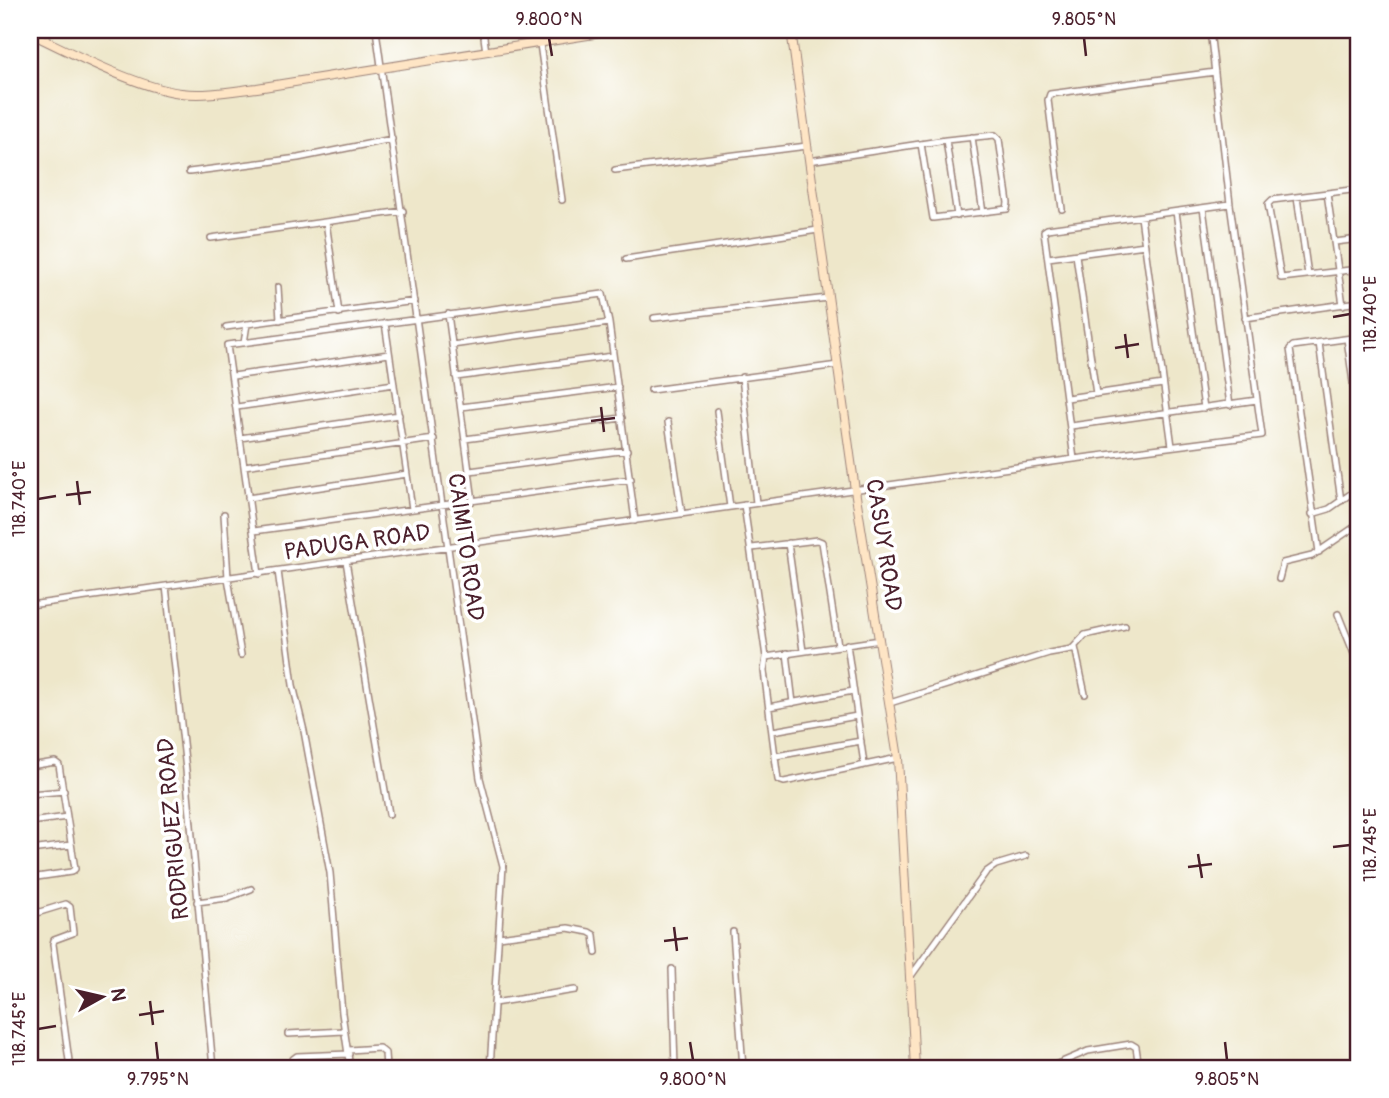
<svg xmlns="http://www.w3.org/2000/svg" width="1389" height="1098" font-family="Pangolin,sans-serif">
<rect width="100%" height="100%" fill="#fff"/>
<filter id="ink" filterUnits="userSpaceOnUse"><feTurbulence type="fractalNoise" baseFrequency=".0143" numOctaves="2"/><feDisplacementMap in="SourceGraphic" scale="14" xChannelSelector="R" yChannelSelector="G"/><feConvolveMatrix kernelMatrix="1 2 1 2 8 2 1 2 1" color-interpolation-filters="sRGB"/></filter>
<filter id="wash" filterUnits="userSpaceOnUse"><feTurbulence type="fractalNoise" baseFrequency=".00686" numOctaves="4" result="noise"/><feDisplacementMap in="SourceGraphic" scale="28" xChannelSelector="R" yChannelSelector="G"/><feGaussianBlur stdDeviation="1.57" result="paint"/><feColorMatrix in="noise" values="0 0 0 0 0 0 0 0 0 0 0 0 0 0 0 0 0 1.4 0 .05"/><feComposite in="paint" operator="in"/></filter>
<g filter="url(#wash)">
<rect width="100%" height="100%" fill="#eee7ca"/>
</g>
<g filter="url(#ink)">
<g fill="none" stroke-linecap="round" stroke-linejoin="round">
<defs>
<path id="street" d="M 376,30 L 480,778 L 503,866 L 490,1068
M 483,30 L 486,52
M 538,30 L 562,200
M 972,137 L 983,213
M 946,140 L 957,216
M 809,161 L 946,140 L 995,135 L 999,139 L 1008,203 L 1007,209 L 933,218 L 921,144
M 615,170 L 807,146
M 189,172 L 298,158 L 392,139
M 1359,189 L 1272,200 L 1268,204 L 1281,278 L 1359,269
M 1327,193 L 1343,305
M 1297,197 L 1308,275
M 1203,208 L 1230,405
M 1062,209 L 1048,100 L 1050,94 L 1215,72
M 1176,212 L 1204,408
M 1141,217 L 1172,446
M 326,222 L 339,313
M 211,238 L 403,211
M 1335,242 L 1359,239
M 1076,255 L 1096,394
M 1048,258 L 1145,245
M 626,259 L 818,230
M 278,287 L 280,320
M 448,314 L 473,501
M 654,318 L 828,298
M 1245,318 L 1359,302
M 385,323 L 412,509
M 226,327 L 415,301
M 1347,339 L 1359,426
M 244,343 L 247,324
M 1319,343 L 1341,501
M 452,345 L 609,323
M 233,376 L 389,354
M 456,377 L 613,356
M 742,377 L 756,503
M 651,390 L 838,365
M 1067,398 L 1163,384
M 237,407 L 394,384
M 461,407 L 618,387
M 717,411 L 730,507
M 668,422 L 682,514
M 1071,426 L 1257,400
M 240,438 L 399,415
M 465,439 L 622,418
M 1074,459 L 1044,231 L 1047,229 L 1230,204
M 244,466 L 434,439
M 470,471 L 627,450
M 248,498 L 407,474
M 744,505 L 766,657 L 764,671 L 778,780 L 784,782 L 898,758
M 224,514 L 228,578 L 241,655
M 1312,514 L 1329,509 L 1359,488
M 254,531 L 631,479
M 788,543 L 803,651
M 752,548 L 817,540 L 822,542 L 838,646
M 1319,552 L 1290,349 L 1293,346 L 1359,337
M 346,561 L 389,814
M 278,571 L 293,685 L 304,731 L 330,873 L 342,1013 L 350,1068
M 259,574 L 227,345 L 603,294 L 609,323 L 635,521
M 1279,579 L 1283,563 L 1312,556 L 1359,524
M 166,586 L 186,770 L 213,1068
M 30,605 L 1074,459 L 1262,435 L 1230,204 L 1210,30
M 1338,614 L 1359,666
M 847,644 L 864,764
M 1075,647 L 1085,694
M 787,653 L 793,703
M 766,657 L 880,640
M 890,703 L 1049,653 L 1072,649 L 1085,635 L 1125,626
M 769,707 L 853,691
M 30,716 L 31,725
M 773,731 L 857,716
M 776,756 L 861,741
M 30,766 L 55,762 L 59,765 L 75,869 L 71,872 L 30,878
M 30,794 L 64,791
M 30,822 L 67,817
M 30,850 L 71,845
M 197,902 L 227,898 L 251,889
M 30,915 L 66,904 L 70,907 L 73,933 L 54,940 L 53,944 L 70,1068
M 733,932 L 743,1068
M 499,937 L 568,928 L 589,932 L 594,935 L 596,953
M 672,969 L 675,1068
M 911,976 L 986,872 L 996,865 L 1026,856
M 494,1003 L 575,990
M 288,1034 L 344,1031
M 349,1050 L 379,1048 L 385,1053 L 386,1068
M 292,1068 L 293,1059 L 297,1056 L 349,1054
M 1048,1068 L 1088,1051 L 1131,1044 L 1136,1047 L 1139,1068"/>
<path id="secondary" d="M 791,30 L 855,490 L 898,758 L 915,1068
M 30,33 C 69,52 139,88 181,93 C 206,96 232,91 257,88 L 619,30"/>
</defs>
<use href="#street" stroke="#9c837a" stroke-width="8"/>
<use href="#secondary" stroke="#9c837a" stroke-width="10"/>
<use href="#street" stroke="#fff" stroke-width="5"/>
<use href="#secondary" stroke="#fee5c5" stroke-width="8"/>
</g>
</g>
<path fill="none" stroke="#4a1f2b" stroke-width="2.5" d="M 549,38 L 552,56M 1084,38 L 1086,56M 1333,317 L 1350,314M 1125,334 L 1128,358M 1115,348 L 1139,344M 601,407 L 604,432M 591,421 L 615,418M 77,481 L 80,505M 66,495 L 91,492M 38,499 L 56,496M 1333,847 L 1350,845M 1198,854 L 1202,878M 1188,867 L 1212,864M 674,927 L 677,951M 664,941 L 688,938M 150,1001 L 153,1025M 139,1015 L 164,1011M 38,1029 L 56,1026M 156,1042 L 158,1060M 690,1042 L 693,1060M 1225,1042 L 1227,1060"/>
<g text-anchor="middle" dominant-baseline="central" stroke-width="7" stroke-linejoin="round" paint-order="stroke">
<g font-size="23" fill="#4a1f2b" stroke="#fff">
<text transform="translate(357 542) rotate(-8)">PADUGA ROAD</text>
<text transform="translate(884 545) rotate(81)">CASUY ROAD</text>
<text transform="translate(466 547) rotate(82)">CAIMITO ROAD</text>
<text transform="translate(173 829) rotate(-95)">RODRIGUEZ ROAD</text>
</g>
</g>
<rect width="1389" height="1098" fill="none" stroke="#fff" stroke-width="77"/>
<g transform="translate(102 997) rotate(82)" stroke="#ffffff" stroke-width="5" paint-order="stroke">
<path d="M0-5L12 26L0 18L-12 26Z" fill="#4a1f2b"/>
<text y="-10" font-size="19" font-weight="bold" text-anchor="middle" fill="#4a1f2b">N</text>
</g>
<rect x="38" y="38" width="1312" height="1022" fill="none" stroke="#4a1f2b" stroke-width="2.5"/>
<g font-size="18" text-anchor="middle" fill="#4a1f2b">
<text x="549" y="25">9.800°N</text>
<text x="1084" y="25">9.805°N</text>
<text transform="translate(1370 314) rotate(-90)" y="6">118.740°E</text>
<text transform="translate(19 499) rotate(-90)" y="6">118.740°E</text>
<text transform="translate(1370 845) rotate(-90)" y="6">118.745°E</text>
<text transform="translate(19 1029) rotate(-90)" y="6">118.745°E</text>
<text x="158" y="1085">9.795°N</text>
<text x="693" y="1085">9.800°N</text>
<text x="1227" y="1085">9.805°N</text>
</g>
</svg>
